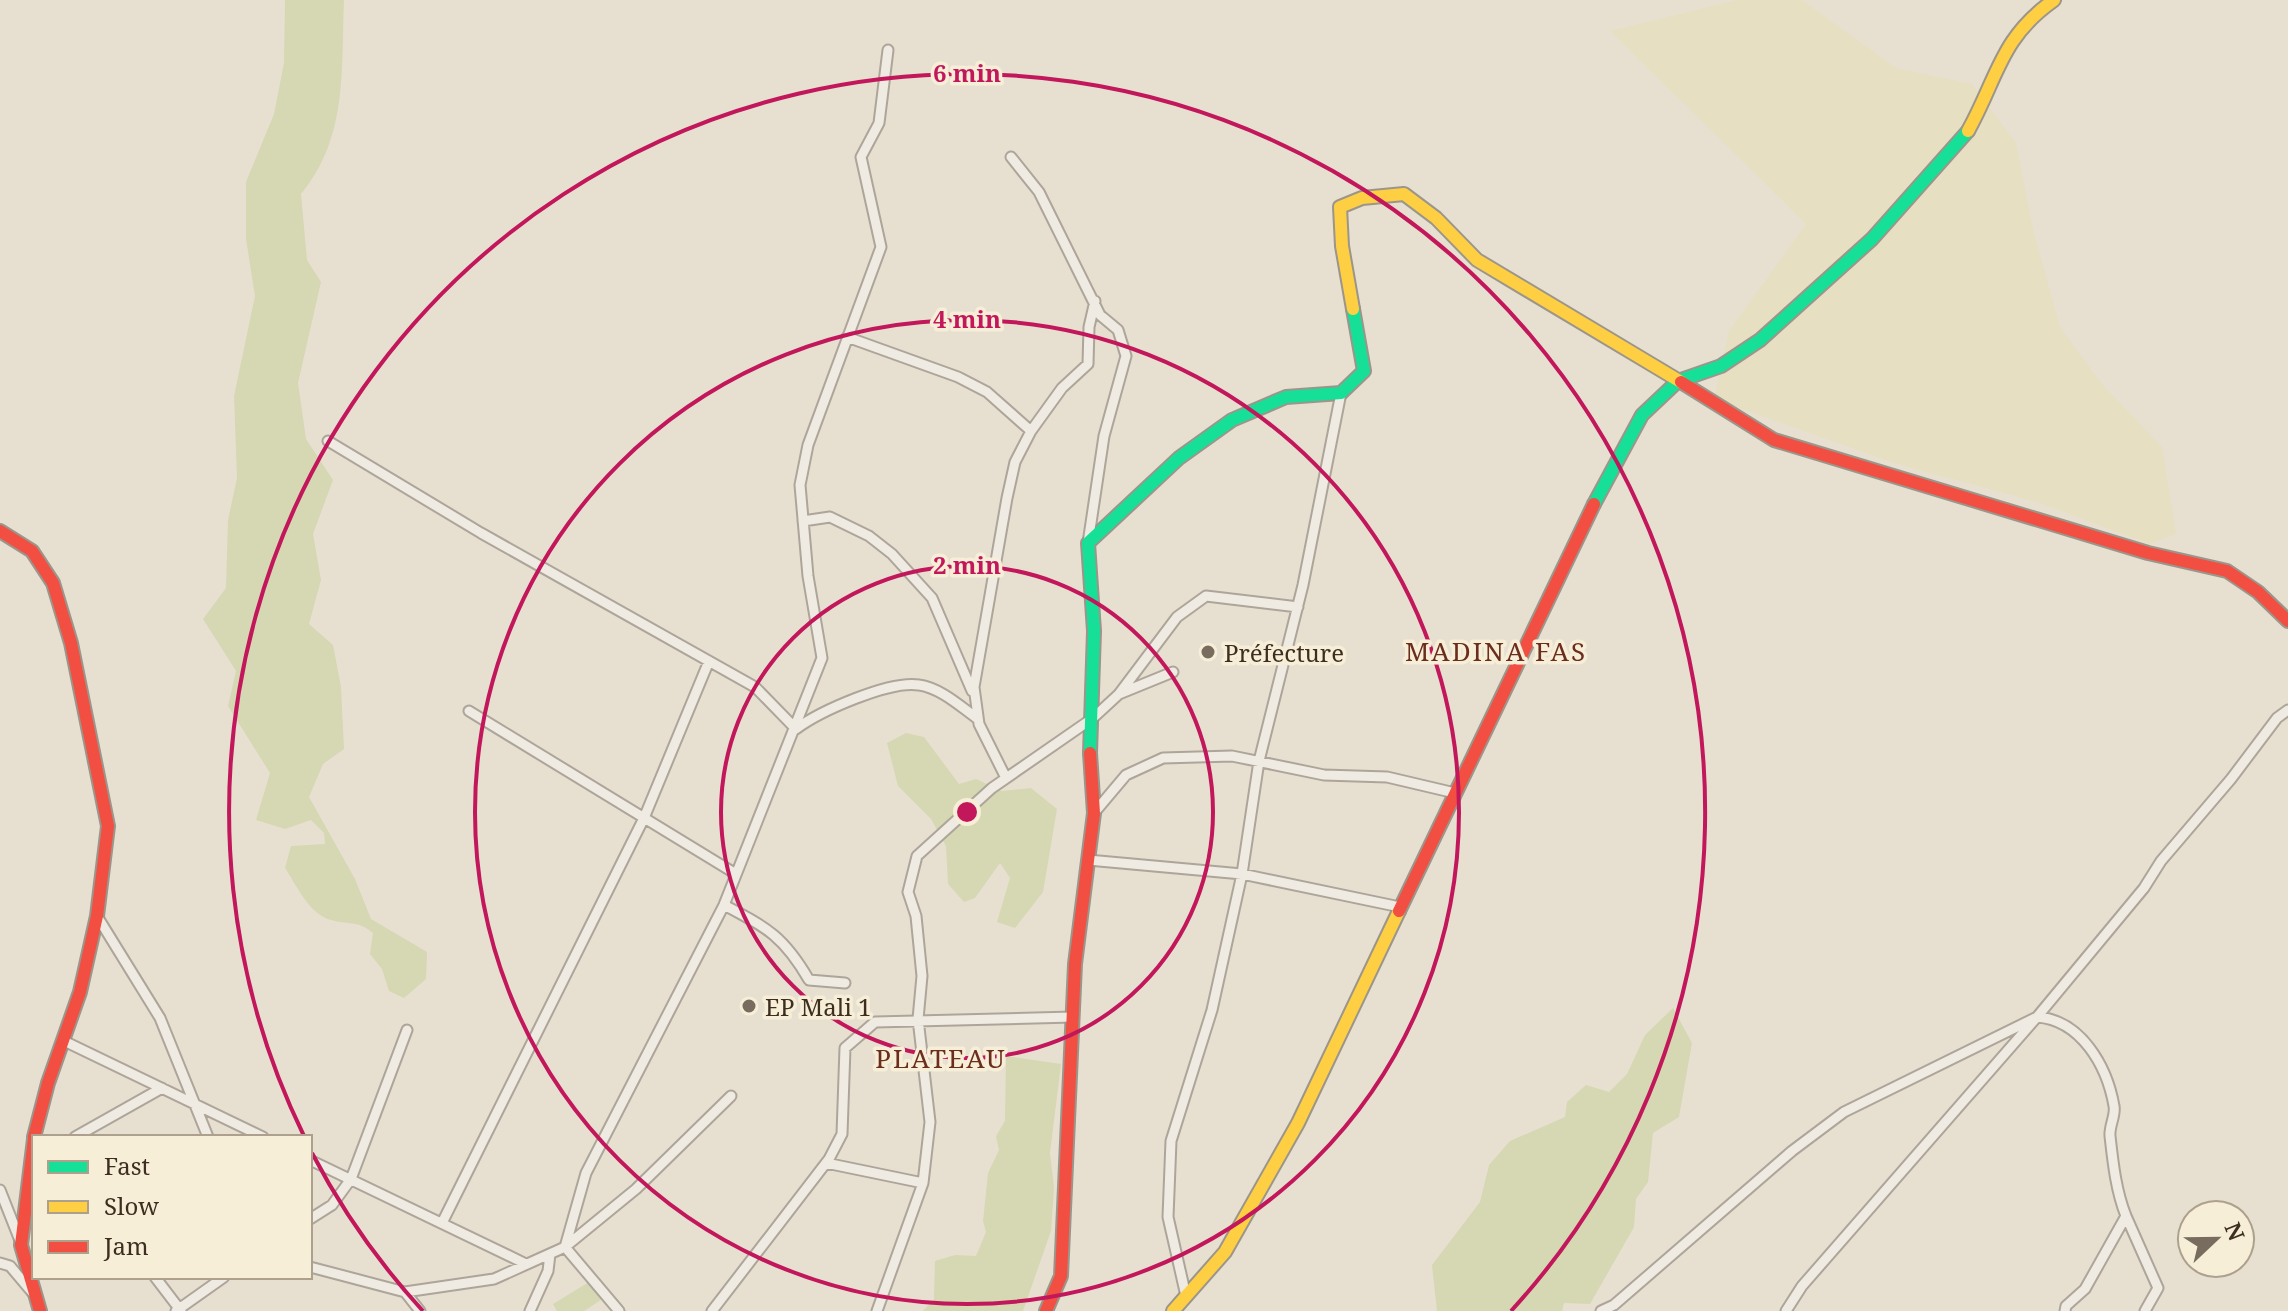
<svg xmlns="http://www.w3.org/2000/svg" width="2288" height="1311" font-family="'Noto Serif',serif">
<rect width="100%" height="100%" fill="#e7e0d1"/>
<path fill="#e6dfc2" d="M 1737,0 L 1802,0 L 1896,68 L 1972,84 L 2016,143 L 2033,229 L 2060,327 L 2102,384 L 2162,447 L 2176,534 L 2150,544 L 2040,503 L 1894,463 L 1714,399 L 1729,331 L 1806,224 L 1610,31 Z"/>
<path fill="#d6d7b3" d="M 285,0 L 344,0 C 341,71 348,137 301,194 L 307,260 L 321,282 L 298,383 L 306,439 L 333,480 L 313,534 L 321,580 L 309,624 L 333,645 L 341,687 L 344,749 L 323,764 L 309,797 L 355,879 L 371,919 L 427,952 L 426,979 L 404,998 L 389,991 L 382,969 L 370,954 L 373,933 C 358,920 348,925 331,920 C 309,914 297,886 285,868 L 291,846 L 325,844 L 324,833 L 311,820 L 285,829 L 256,820 L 270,773 L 228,706 L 236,671 L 203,619 L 226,588 L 228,520 L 237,478 L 234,396 L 255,296 L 246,239 L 246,182 L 274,114 L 284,63 Z
M 906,733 L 924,737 L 959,784 L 976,779 L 1002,791 L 1031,788 L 1057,809 L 1043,892 L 1015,928 L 997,922 L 1010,878 L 1000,863 L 975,898 L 964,902 L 948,884 L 946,846 L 931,819 L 898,786 L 887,743 Z
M 1673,1008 L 1692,1043 L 1679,1117 L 1653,1133 L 1648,1182 L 1636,1199 L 1634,1227 L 1590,1304 L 1564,1303 L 1562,1311 L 1437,1311 L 1432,1265 L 1480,1202 L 1489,1165 L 1510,1141 L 1565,1117 L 1567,1102 L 1586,1085 L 1609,1092 L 1627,1074 L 1645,1035 Z
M 1006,1056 L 1061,1064 L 1050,1153 L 1054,1188 L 1051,1231 L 1023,1311 L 923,1311 L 934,1299 L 935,1261 L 955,1255 L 976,1256 L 986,1232 L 983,1221 L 988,1173 L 999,1150 L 996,1136 L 1005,1121 Z
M 589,1282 L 601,1300 L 584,1311 L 557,1311 L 553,1304 Z"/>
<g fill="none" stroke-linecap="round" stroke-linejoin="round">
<defs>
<path id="street" d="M 1011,157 L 1039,192 L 1100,315 L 1118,330 L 1126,356 L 1104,436 L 1088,543
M 847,337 L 958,377 L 987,392 L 1031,431
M 328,441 L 481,533 L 755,687 L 796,729 C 820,711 890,680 919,685 C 941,688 961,707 978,719
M 803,521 L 830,517 L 869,536 L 892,554 L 932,598 L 972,691
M 1119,694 L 1177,617 L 1206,596 L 1298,607
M 469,711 L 736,874
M 1006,778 L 979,724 L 974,687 L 1007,498 L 1015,462 L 1031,431 L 1062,388 L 1088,364 L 1089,327 L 1095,301
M 1094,813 L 1126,775 L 1163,758 L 1232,756 L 1324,775 L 1387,777 L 1455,793
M 1088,860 L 1242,874 L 1400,907
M 724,905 C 768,928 784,937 809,980 L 845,983
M 97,916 L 160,1018 L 208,1137
M 64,1041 L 263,1137
M 75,1137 L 162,1088
M 310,1160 L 526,1264
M 826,1163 L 923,1183
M 0,1190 L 21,1243
M 2126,1216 L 2158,1288 L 2145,1311
M 310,1219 L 332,1205 L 351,1179 L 407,1030
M 442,1223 L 644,818 L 709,661
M 0,1263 L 10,1266 L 32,1292
M 310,1267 L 405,1292 L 494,1279 L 565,1247 L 636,1189 L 731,1096
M 155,1277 L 181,1311
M 405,1292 L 420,1311
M 1186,1296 L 1168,1217 L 1171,1141 L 1212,1010 L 1242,874 L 1259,761 L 1303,585 L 1341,393
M 176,1311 L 224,1277
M 530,1311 L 548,1271 L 550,1254
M 619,1311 L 565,1247 L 586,1173 L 724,905 L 822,658 L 808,576 L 800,485 L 808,445 L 881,247 L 861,157 L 879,123 L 888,50
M 712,1311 L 829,1159 L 842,1134 L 845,1048 L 875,1022 L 1073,1017
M 877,1311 L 923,1183 L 930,1122 L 918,1019 L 922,976 L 916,916 L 908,892 L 917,856 L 992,788 L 1093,718 L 1119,694 L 1173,672
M 1601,1311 L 1614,1305 L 1792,1151 L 1844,1112 L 2037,1017 L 2144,888 L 2161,861 L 2231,779 L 2277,718 L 2288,710
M 1786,1311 L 1802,1286 L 2037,1017 C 2081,1020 2107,1066 2114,1106 C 2116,1115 2109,1126 2110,1136 C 2113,1163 2116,1191 2126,1216 L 2085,1289 L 2066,1306 L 2065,1311"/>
<path id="fast" d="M 1594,504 L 1642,415 L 1678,381 L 1721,366 L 1760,340 L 1872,239 L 1968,131
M 1090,753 L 1094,631 L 1088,543 L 1179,458 L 1232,420 L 1286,397 L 1341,393 L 1364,371 L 1353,309"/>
<path id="slow" d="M 1968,131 C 1998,77 2000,38 2054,0
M 1353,309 L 1342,246 L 1340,207 L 1362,198 L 1404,194 L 1436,218 L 1477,260 L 1681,382
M 1173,1311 L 1225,1252 L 1298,1123 L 1399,911"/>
<path id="jam" d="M 1681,382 L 1774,440 L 2148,553 L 2227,571 L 2258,592 L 2288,621
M 0,531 L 32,551 L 53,583 L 71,643 L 108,826 L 97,916 L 80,992 L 48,1083 L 34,1137
M 1399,911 L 1594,504
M 34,1139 L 21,1245 L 40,1311
M 1046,1311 L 1061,1276 L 1075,964 L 1094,813 L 1090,753"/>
</defs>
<use href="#street" stroke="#ada599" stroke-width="13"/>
<use href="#fast" stroke="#9c958a" stroke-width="16"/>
<use href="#slow" stroke="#9c958a" stroke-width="16"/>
<use href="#jam" stroke="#9c958a" stroke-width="16"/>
<use href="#street" stroke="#efebe3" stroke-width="9"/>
<use href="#fast" stroke="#16e098" stroke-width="12"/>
<use href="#slow" stroke="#ffcf43" stroke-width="12"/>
<use href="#jam" stroke="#f24e42" stroke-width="12"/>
</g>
<g fill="none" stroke="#c2185b" stroke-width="4">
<circle cx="967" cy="812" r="246"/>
<circle cx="967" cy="812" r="492"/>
<path d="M423 1311A738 738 0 0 1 312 1153M304 1136A738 738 0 1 1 1511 1311"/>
</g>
<g fill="#786c5e" stroke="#f7eed8" stroke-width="3">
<circle cx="1208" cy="652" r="8"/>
<circle cx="749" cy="1006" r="8"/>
</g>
<g text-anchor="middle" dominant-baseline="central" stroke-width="7" stroke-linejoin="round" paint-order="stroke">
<g font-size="24" fill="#3d2e20" stroke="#f7eed8" text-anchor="start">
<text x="1224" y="652">Préfecture</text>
<text x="765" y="1006">EP Mali 1</text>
</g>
<g font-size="26" letter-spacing="2" fill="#6b2e1e" stroke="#f7eed8">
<text x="1496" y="651">MADINA FAS</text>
<text x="941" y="1058">PLATEAU</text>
</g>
</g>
<circle cx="967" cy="812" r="12" fill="#c2185b" stroke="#f7eed8" stroke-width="4"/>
<g font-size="24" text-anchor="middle" font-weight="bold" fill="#c2185b" stroke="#f7eed8" stroke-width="7" stroke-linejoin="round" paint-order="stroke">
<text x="967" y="82">6 min</text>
<text x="967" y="328">4 min</text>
<text x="967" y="574">2 min</text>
</g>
<rect x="32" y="1135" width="280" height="144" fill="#f7eed8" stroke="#ada18e" stroke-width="2"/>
<rect x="48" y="1161" width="40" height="12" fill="#16e098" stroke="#ada18e" stroke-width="2"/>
<text x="104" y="1175" font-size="24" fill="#3d2e20">Fast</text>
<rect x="48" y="1201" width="40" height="12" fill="#ffcf43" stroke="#ada18e" stroke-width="2"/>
<text x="104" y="1215" font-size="24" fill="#3d2e20">Slow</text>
<rect x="48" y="1241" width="40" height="12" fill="#f24e42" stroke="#ada18e" stroke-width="2"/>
<text x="104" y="1255" font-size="24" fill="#3d2e20">Jam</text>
<g transform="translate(2216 1239) rotate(68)"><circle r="38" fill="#f7eed8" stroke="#ada18e" stroke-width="2"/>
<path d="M0-6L14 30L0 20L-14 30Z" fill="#786c5e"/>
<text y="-12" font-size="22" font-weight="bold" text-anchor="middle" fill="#3d2e20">N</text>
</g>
</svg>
